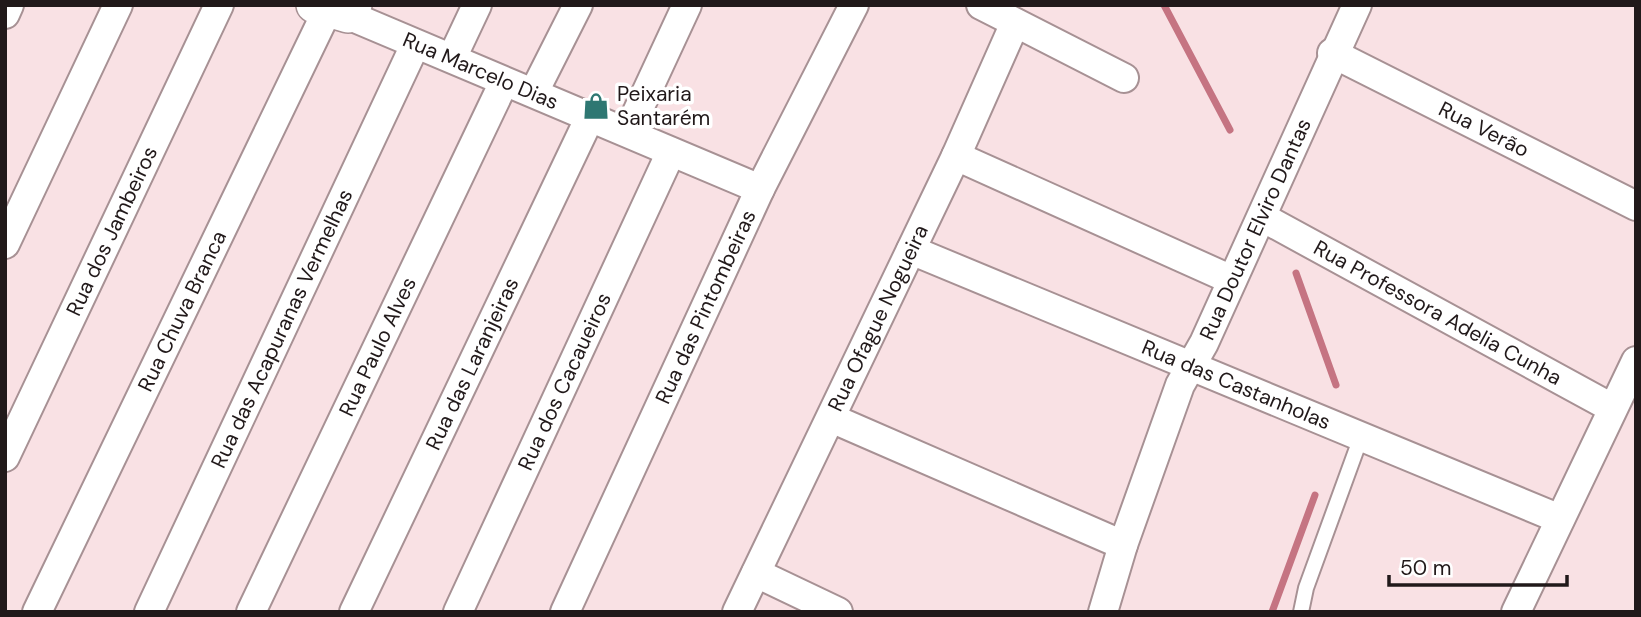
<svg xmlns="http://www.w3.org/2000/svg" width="1641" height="617" font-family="'DM Sans',sans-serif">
<rect width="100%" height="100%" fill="#f9e1e4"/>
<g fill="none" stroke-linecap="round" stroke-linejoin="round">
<path stroke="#c57482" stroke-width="7" d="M 1164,5 L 1230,130
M 1296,273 L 1336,385
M 1272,612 L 1315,495"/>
<defs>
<path id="service" d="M 1301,612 L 1306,588 L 1361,437"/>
<g id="minor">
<path d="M 981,5 L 1124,78"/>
<path d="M 5,14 L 9,5"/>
<path id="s1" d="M 348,15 L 760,189"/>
<path id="s2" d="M 1332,53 L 1636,206"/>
<path d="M 452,58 L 477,5"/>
<path d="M 534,92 L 578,5"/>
<path d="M 628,132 L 687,5"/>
<path d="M 956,156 L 1232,280"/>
<path id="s3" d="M 1262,217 L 1612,408"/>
<path d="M 5,244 L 118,5"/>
<path id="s4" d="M 911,250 L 1560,519"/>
<path d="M 831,418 L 1123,545"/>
<path id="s5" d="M 5,457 L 219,5"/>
<path d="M 756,573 L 838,612"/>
<path id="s6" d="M 37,612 L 327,11"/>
<path id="s7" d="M 149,612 L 415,45"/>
<path id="s8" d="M 251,612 L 504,82"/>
<path id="s9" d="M 354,612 L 590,117"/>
<path id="s10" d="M 458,612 L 671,152"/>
<path id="s11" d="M 565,612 L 760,189 L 854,5"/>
<path id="s12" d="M 737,612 L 956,156 L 1015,23"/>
<path id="s13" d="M 1103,612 L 1123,545 L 1180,385 L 1204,343 L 1357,5"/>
<path d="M 1516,612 L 1636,361"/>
</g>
<path id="tertiary" d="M 314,5 L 348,15 L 354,5"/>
</defs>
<use href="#service" stroke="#a79194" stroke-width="18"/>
<use href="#minor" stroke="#a79194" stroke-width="32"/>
<use href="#tertiary" stroke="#a79194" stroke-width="38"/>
<use href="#service" stroke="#fff" stroke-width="14"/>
<use href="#minor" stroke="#fff" stroke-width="28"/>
<use href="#tertiary" stroke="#fff" stroke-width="35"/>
</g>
<defs>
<symbol id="shop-bare" viewBox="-9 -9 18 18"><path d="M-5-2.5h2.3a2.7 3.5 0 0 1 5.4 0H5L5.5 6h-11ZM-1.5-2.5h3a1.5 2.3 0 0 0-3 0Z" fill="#2e7772" stroke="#fff" stroke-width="2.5" paint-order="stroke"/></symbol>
</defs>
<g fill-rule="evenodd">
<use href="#shop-bare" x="577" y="87" width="38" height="38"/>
</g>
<g text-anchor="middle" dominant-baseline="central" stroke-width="7" stroke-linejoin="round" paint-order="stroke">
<g font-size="21" fill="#21191a" stroke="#fff">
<text stroke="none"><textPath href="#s1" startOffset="144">Rua Marcelo Dias</textPath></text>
<text stroke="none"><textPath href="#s2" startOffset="170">Rua Verão</textPath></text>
<text stroke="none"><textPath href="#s13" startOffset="413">Rua Doutor Elviro Dantas</textPath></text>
<text stroke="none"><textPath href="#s5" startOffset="250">Rua dos Jambeiros</textPath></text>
<text stroke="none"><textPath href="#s11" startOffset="336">Rua das Pintombeiras</textPath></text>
<text stroke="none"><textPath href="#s6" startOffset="334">Rua Chuva Branca</textPath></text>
<text stroke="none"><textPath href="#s3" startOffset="200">Rua Professora Adelia Cunha</textPath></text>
<text stroke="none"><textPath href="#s12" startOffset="326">Rua Ofague Nogueira</textPath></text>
<text stroke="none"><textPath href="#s7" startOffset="313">Rua das Acapuranas Vermelhas</textPath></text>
<text stroke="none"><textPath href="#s8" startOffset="294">Rua Paulo Alves</textPath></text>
<text stroke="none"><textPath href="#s9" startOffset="275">Rua das Laranjeiras</textPath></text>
<text stroke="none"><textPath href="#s10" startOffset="254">Rua dos Cacaueiros</textPath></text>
<text stroke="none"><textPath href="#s4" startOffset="352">Rua das Castanholas</textPath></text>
</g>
<g font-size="21" fill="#21191a" stroke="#fff" text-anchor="start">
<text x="617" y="94">Peixaria<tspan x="617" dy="24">Santarém</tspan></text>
</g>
</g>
<rect width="1641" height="617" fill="none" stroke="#21191a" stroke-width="14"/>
<path d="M1389 575v10h178v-10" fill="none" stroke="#21191a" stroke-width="3.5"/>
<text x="1400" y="575" font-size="21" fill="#21191a" stroke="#ffffff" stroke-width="5" paint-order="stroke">50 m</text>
</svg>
